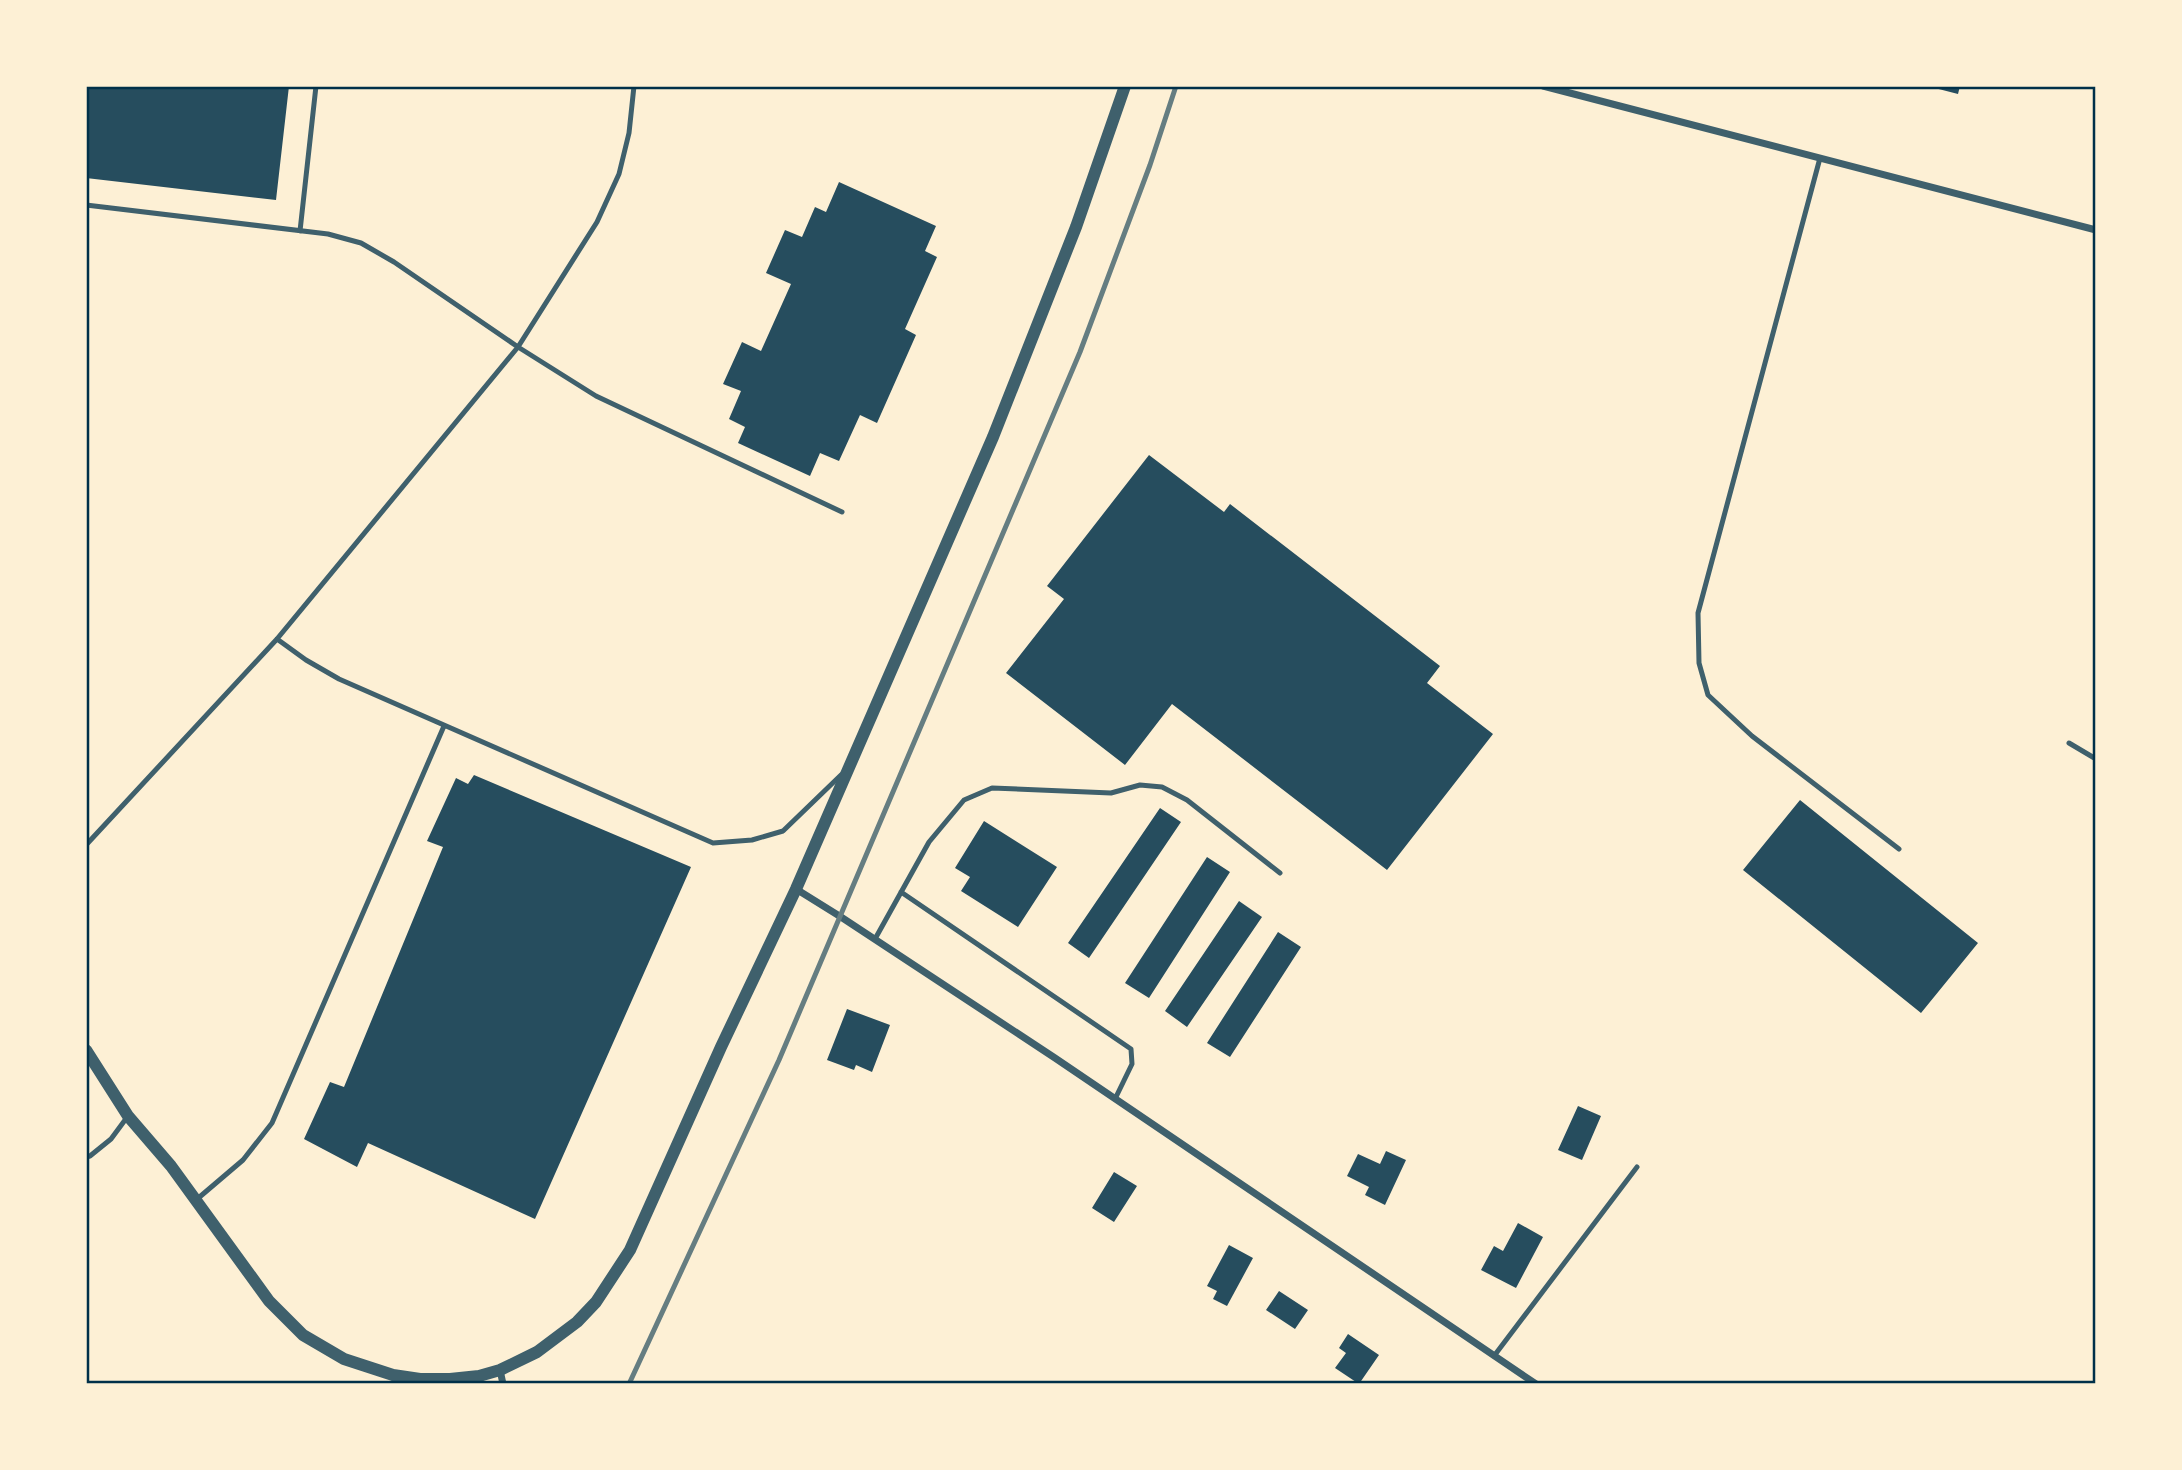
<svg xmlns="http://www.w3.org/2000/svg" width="2182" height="1470" font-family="Lato,sans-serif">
<rect width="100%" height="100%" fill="#fdf0d5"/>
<path fill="#264d5e" d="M 86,86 L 289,86 L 276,200 L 86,178 Z
M 1927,86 L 1960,86 L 1958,94 Z
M 839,182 L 936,226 L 925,251 L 937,257 L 905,329 L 916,335 L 877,423 L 860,415 L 839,461 L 820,453 L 810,476 L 738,443 L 745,427 L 729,419 L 741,391 L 723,384 L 742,342 L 761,351 L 791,284 L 766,273 L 785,230 L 802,237 L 815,207 L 826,212 Z
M 1149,455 L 1224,512 L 1230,504 L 1440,666 L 1427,683 L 1493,734 L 1387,870 L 1172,704 L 1125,765 L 1006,673 L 1064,599 L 1047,586 Z
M 474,775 L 691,867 L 535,1219 L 368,1143 L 357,1167 L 304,1139 L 330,1082 L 344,1087 L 443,847 L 427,841 L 456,778 L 468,784 Z
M 1800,800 L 1978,943 L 1921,1013 L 1743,870 Z
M 1160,808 L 1181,822 L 1089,958 L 1068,943 Z
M 984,821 L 1057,867 L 1018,927 L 961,891 L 970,877 L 955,868 Z
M 1207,857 L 1230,872 L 1149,998 L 1125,983 Z
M 1239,901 L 1262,917 L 1187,1027 L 1165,1011 Z
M 1278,932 L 1301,947 L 1230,1057 L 1207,1043 Z
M 847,1009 L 890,1025 L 872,1072 L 856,1065 L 854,1070 L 827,1060 Z
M 1578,1106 L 1601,1116 L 1582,1160 L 1558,1150 Z
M 1386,1151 L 1406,1160 L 1385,1205 L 1365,1195 L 1369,1187 L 1347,1176 L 1358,1154 L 1380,1164 Z
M 1114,1172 L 1137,1186 L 1114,1222 L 1092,1208 Z
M 1518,1223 L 1543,1237 L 1516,1288 L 1481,1270 L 1494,1246 L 1503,1251 Z
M 1229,1245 L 1253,1258 L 1227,1306 L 1213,1299 L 1217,1291 L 1207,1286 Z
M 1279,1291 L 1308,1310 L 1295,1329 L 1266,1310 Z
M 1348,1334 L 1379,1355 L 1359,1384 L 1335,1368 L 1346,1353 L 1339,1348 Z"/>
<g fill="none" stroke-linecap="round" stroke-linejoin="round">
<path stroke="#3f606c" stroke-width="5" d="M 1820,158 L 1698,613 L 1699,663 L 1708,695 L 1752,736 L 1899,849
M 86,205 L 328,234 L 361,243 L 394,262 L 518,347 L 596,396 L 842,512
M 300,231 L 316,86
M 277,639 L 306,660 L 339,679 L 713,843 L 752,840 L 783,831 L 841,775
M 2069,743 L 2096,759
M 86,845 L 277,639 L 518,347 L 597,222 L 619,174 L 629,133 L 634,86
M 901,892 L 1131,1049 L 1132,1064 L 1115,1099
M 875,939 L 929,842 L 964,800 L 992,788 L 1111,793 L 1140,785 L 1162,787 L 1187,800 L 1280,873
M 86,1157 L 90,1156 L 111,1139 L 128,1116
M 196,1200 L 243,1160 L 272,1123 L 444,726
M 1494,1356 L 1637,1167"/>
<path stroke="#3f606c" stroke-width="7" d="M 1543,86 L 2096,230
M 796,889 L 841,917 L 1055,1058 L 1536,1384
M 500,1370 L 503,1384"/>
<path stroke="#3f606c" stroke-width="12" d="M 86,1050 L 128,1116 L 171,1166 L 269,1301 L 303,1335 L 344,1359 L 393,1375 L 420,1379 L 450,1379 L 479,1376 L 500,1370 L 537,1352 L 577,1322 L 596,1302 L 630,1250 L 721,1047 L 796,889 L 993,437 L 1076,227 L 1125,86"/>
<path stroke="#657d81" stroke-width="5" d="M 629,1384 L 779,1060 L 1080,352 L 1150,165 L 1176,86"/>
</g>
<rect width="2182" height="1470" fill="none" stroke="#fdf0d5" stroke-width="175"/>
<rect x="88" y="88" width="2006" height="1294" fill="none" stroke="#003049" stroke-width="2.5"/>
</svg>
